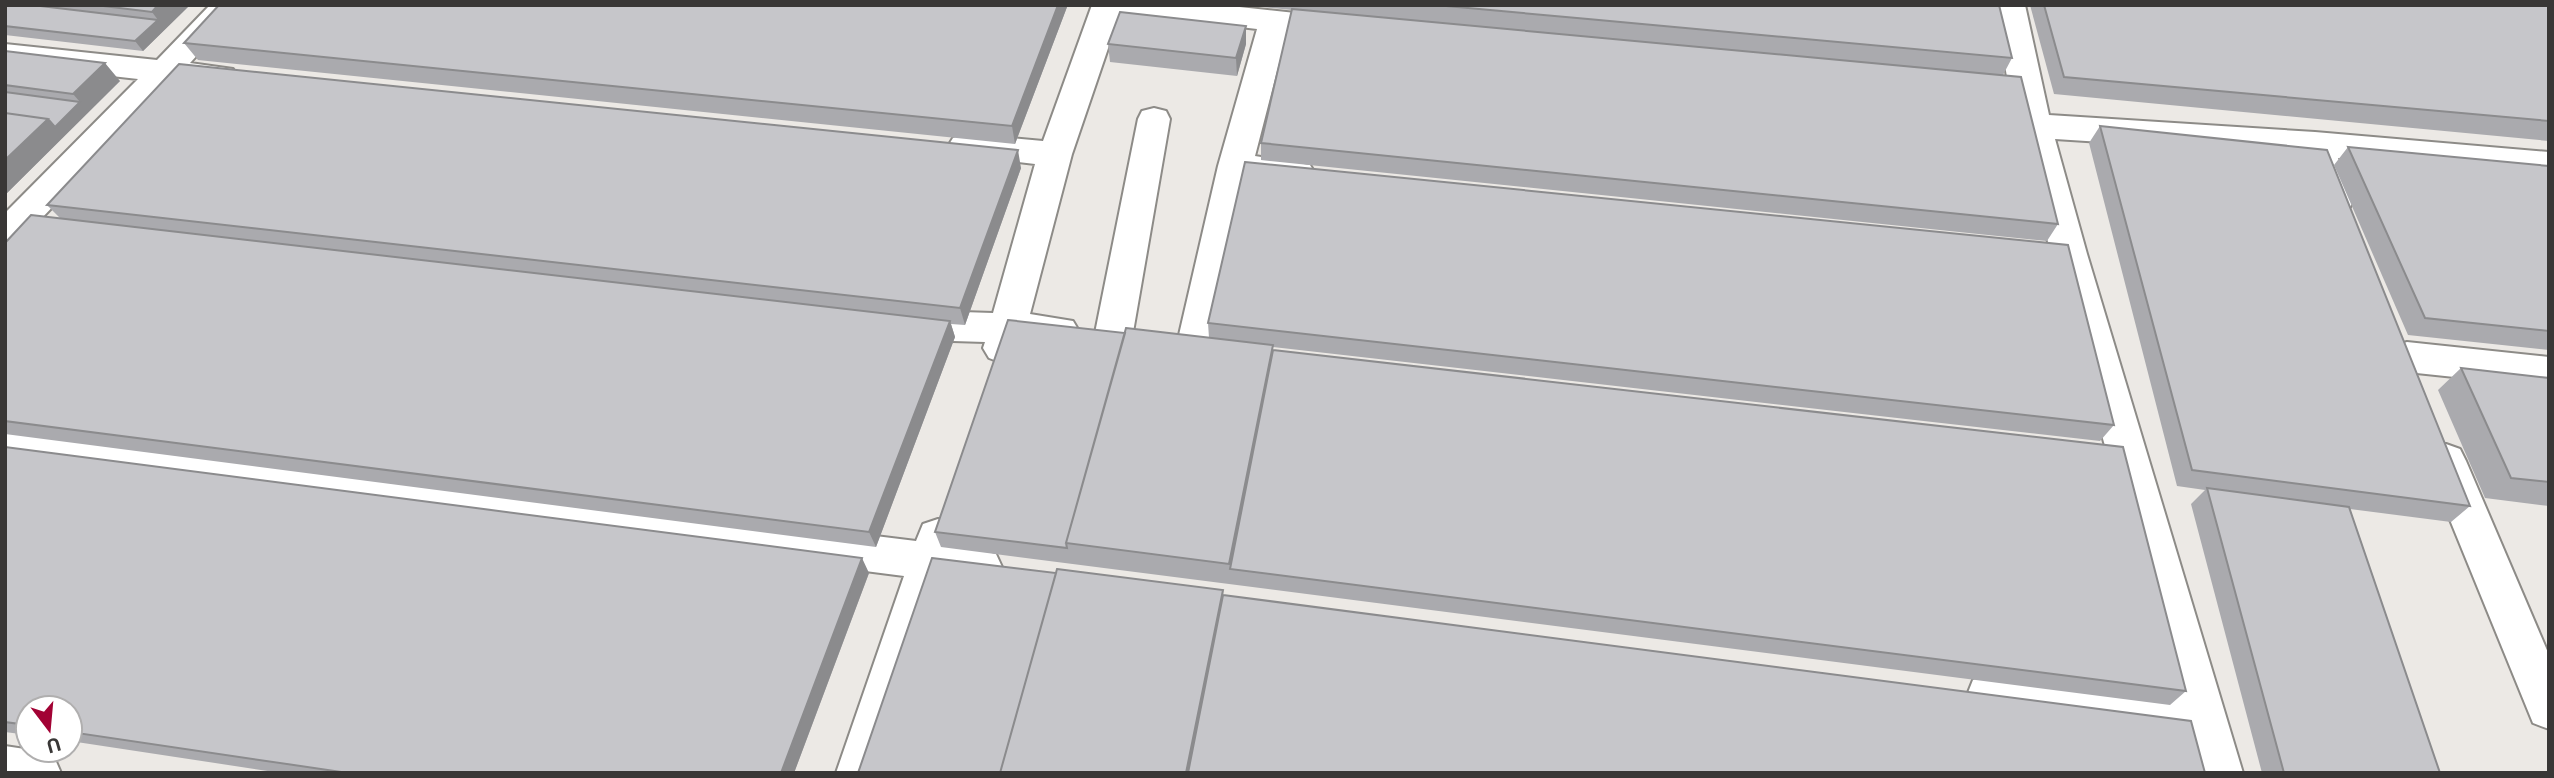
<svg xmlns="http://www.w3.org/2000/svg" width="2554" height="778" font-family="'Open Sans',sans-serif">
<rect width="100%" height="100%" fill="#ece9e5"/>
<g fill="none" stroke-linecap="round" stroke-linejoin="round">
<defs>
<path id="minor" d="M 210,5 L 243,5 L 190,63 L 233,69 L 238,77 L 233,85 L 222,88 L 172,82 L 17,244 L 5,248 L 5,213 L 138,79 L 5,64 L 5,44 L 157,60 Z
M 1092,5 L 1221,5 L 1342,18 L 1353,21 L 1358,28 L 1353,35 L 1342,38 L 1287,32 L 1255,156 L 1310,165 L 1315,173 L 1310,181 L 1298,185 L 1249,180 L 1214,348 L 1208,358 L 1195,363 L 1182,358 L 1176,348 L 1218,166 L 1257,29 L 1120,13 L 1072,154 L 1030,314 L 1073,321 L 1079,331 L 1073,341 L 1060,345 L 1022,342 L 1015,358 L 1002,363 L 989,358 L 983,348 L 985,342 L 920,340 L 887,334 L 881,324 L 887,314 L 900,310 L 993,313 L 1035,164 L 953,154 L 948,146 L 953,138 L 965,134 L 1043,141 Z
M 1995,5 L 2025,5 L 2049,115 L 2315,132 L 2549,152 L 2549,176 L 2338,158 L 2355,198 L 2350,207 L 2338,210 L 2326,207 L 2303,155 L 2055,139 L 2087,254 L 2243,773 L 2197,773 L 2188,742 L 1989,716 L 1973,710 L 1967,695 L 1973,680 L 1989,674 L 2176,698 L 2051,254 L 2008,83 Z
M 1154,108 L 1166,111 L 1170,119 L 1132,338 L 1126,348 L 1113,353 L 1100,348 L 1094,338 L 1138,119 L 1142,111 Z
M 2407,342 L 2549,357 L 2549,387 L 2407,372 L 2394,368 L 2388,357 L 2394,346 Z
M 5,428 L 916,541 L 923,524 L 938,519 L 953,524 L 959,537 L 956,545 L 996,554 L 1002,567 L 996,580 L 981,585 L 945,581 L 882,773 L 836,773 L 904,576 L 5,460 Z
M 2446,444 L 2460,449 L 2466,461 L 2549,655 L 2549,729 L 2533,723 L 2426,461 L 2432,449 Z
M 5,746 L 38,751 L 54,757 L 61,773 L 5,773 Z"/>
</defs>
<use href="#minor" stroke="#8d8b87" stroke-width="4"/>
<use href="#minor" fill="#fff" fill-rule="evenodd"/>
</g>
<path fill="#aaaaae" d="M 5,5 L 190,5 L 143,51 L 5,35 Z
M 1241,5 L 1999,5 L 2012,58 L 2003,75 L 2058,224 L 2047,241 L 1261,160 L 1261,143 L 1292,10 Z
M 2030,5 L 2549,5 L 2549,141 L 2054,94 Z
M 1067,7 L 1015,144 L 198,60 L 184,43 Z
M 1246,26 L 1246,44 L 1237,76 L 1110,62 L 1108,44 Z
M 5,51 L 120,81 L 5,195 Z
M 2100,126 L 2470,506 L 2451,522 L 2350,509 L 2440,773 L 2262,773 L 2191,504 L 2205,490 L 2177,486 L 2089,143 Z
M 2348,147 L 2549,166 L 2549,350 L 2408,335 L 2334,165 Z
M 1021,168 L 965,325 L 951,324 L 955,337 L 876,547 L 5,434 L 5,243 L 61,219 L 47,205 Z
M 1208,323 L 2114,425 L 2100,441 L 1273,347 L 1273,350 L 2186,691 L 2170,705 L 941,547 L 935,532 L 1125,333 L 1209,338 Z
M 2461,368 L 2549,378 L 2549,506 L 2485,498 L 2438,390 Z
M 5,447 L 869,573 L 794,773 L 281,773 L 70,741 L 70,708 L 28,708 L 28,735 L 5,732 Z"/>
<path fill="#8b8b8d" d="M 158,5 L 190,5 L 143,51 L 135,41 L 158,20 L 152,12 Z
M 1058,5 L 1066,5 L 1067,7 L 1015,144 L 1012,126 Z
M 1246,26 L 1246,44 L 1237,76 L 1236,58 Z
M 105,63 L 120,81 L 5,195 L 5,160 L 48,119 L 80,102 L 73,94 Z
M 1018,150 L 1021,168 L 965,325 L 960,308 Z
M 950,321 L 955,337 L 876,547 L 869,532 Z
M 862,558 L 869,573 L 794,773 L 781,773 Z
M 1223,590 L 1224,609 L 1192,773 L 1186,773 Z"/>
<path fill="#c6c6ca" stroke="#8b8b8d" stroke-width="2" d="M 5,5 L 32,5 L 158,20 L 135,41 L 5,26 Z
M 95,5 L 158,5 L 152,12 Z
M 219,5 L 1058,5 L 1012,126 L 184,43 Z
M 1435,5 L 1999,5 L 2012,58 L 1588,19 Z
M 2044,5 L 2549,5 L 2549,121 L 2064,77 Z
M 1292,9 L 2021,77 L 2058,224 L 1261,143 Z
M 1120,12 L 1246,26 L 1236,58 L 1108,44 Z
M 5,51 L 105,63 L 73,94 L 5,85 Z
M 179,64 L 1018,150 L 960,308 L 47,205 Z
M 5,92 L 80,102 L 55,127 L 48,119 L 5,113 Z
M 5,113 L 48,119 L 5,160 Z
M 2100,126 L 2327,150 L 2470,506 L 2192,470 Z
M 2348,147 L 2549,166 L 2549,331 L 2425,318 Z
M 1245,162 L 2068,245 L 2114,425 L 1208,323 Z
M 31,215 L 950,321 L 869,532 L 5,421 L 5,243 Z
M 1008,320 L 1125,333 L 1066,543 L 1067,548 L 935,532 Z
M 1126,328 L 1273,345 L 1229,564 L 1066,543 Z
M 1273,350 L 2123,447 L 2186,691 L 1230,569 Z
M 2461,368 L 2549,378 L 2549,482 L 2511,478 Z
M 5,447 L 862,558 L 781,773 L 348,773 L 70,732 L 70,708 L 28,708 L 28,725 L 5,722 Z
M 2207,488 L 2349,507 L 2440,773 L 2284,773 Z
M 932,558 L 1056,573 L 1000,773 L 858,773 Z
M 1057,569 L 1223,590 L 1186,773 L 1000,773 Z
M 1223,595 L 2191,721 L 2205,773 L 1188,773 Z"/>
<rect width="2554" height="778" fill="none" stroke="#393736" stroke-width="14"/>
<g transform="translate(49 729) rotate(164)"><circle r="33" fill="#ffffff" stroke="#b0afaf" stroke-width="2"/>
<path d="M0-5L12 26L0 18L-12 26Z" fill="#a20234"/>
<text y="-10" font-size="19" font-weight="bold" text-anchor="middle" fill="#393736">U</text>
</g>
</svg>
